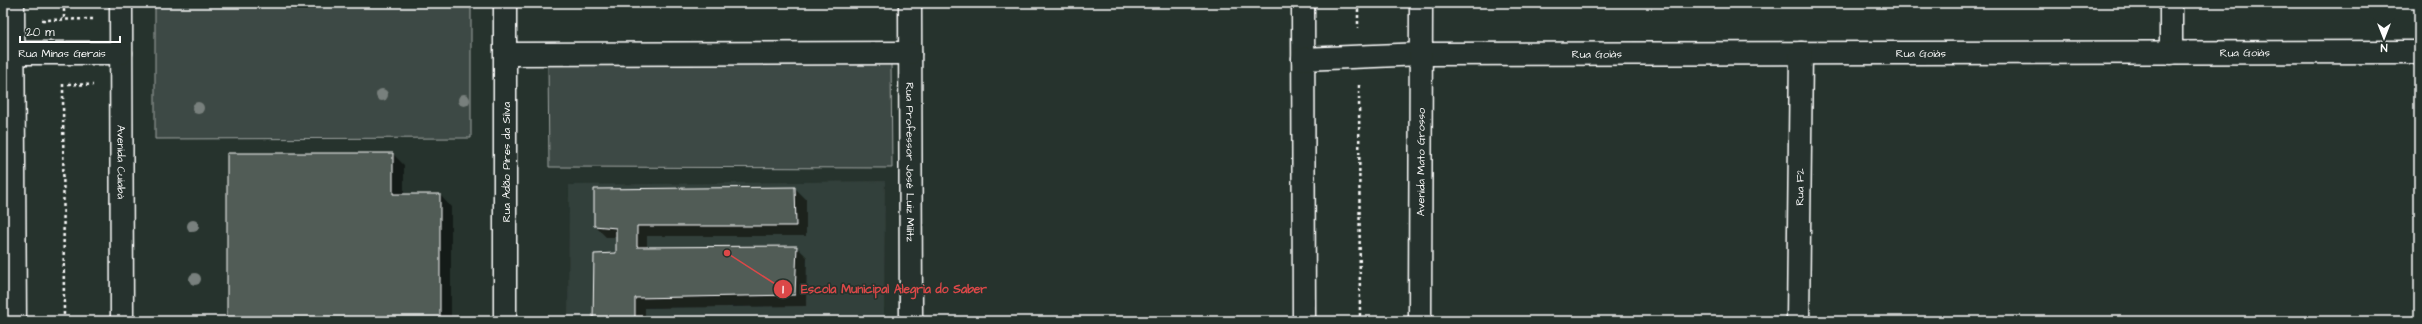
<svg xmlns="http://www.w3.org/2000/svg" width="2422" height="324" font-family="'Architects Daughter',sans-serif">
<rect width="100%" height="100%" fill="#26332d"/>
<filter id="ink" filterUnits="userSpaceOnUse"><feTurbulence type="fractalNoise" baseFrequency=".025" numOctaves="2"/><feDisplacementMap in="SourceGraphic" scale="8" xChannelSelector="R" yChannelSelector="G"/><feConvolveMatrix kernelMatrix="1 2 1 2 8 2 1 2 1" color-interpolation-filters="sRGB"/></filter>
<g filter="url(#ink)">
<path fill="#333f3a" d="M 885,181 L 884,321 L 568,321 L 569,185 Z"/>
<path fill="#3e4944" stroke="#9ea4a2" d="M 155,3 L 471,3 L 471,138 L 155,139 Z
M 559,3 L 693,3 L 693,4 L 559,4 Z
M 548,62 L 891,63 L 892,168 L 549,167 Z"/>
<path fill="#0007" d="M 228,154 L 393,154 L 404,165 L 404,195 L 440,195 L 451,207 L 451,321 L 228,321 Z
M 795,188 L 806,199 L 806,236 L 647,236 L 647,248 L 797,247 L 807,257 L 806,306 L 645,308 L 645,321 L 594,321 L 617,254 L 617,237 L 606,237 L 595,226 L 595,190 Z"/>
<path fill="#515c57" stroke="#fff" d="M 227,153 L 393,153 L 393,194 L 440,194 L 440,321 L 227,321 Z
M 795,187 L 796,226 L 637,226 L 637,247 L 797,246 L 795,295 L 635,298 L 635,321 L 593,321 L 594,254 L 616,253 L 616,228 L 594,226 L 594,189 Z"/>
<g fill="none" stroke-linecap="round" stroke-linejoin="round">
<defs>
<g id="minor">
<path d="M 13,3 L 15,321"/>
<path id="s1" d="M 121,3 L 122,321"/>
<path id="s2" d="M 910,3 L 911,321"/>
<path d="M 1303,3 L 1304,321"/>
<path id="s3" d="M 3,53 L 121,53"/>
<path d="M 2171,53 L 2171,3"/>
<path d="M 506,54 L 910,53"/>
<path id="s4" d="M 1303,59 L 1422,54 L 2419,52"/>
<path d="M 505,321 L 505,3"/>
<path id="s5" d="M 1420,321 L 1421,3"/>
<path id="s6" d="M 1798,321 L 1801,53"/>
</g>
</defs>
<use href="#minor" stroke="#fff" stroke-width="25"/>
<path stroke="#fff" stroke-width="2.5" stroke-dasharray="3 3" stroke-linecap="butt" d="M 64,3 L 64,19
M 1358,3 L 1358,28
M 42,20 L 93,19
M 63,84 L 64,321
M 68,84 L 93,85
M 1359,85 L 1360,321"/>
<use href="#minor" stroke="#26332d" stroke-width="22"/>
</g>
<g fill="#78807d">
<circle cx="382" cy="95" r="6"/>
<circle cx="464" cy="100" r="6"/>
<circle cx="198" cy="108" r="6"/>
<circle cx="193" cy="226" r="6"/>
<circle cx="195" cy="279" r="6"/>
</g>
</g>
<g text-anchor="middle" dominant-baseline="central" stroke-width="3.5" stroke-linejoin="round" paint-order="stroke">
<g font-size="11" fill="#fff" stroke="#26332d">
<text stroke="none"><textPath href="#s3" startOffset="59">Rua Minas Gerais</textPath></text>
<text stroke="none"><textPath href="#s4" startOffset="618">Rua Goiás</textPath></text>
<text stroke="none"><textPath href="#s4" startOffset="942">Rua Goiás</textPath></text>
<text stroke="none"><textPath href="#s4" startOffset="294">Rua Goiás</textPath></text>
<text stroke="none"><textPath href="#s1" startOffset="159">Avenida Cuiabá</textPath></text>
<text transform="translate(506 162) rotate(-90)">Rua Adão Pires da Silva</text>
<text stroke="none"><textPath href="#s2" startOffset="159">Rua Professor José Luiz Militz</textPath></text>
<text stroke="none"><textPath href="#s5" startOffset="159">Avenida Mato Grosso</textPath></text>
<text stroke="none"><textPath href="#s6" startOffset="134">Rua F2</textPath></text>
</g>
</g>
<path fill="none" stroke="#dc4848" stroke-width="1.5" d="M727 253L783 289"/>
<g fill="#dc4848" stroke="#26332d" stroke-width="1.5">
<circle cx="727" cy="253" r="4"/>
<circle cx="783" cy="289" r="10"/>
</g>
<g font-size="12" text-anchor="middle" font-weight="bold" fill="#fff">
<text x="783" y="293">1</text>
</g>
<g font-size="12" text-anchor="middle" font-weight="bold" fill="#dc4848" stroke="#26332d" stroke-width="3.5" stroke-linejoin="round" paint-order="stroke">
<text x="894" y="293">Escola Municipal Alegria do Saber</text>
</g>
<rect width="2422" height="324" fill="none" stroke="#26332d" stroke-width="16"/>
<rect x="8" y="8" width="2406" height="308" fill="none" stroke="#fff" stroke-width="1.5" filter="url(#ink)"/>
<g transform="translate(2384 38) rotate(180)" stroke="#26332d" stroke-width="3" paint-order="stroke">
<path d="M0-3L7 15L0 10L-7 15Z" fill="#ffffff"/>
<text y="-6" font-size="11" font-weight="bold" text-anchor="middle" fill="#ffffff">N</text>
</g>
<path d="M20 36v6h100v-6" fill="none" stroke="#ffffff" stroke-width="2"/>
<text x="26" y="36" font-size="12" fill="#ffffff" stroke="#26332d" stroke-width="3" paint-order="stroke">20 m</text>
</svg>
